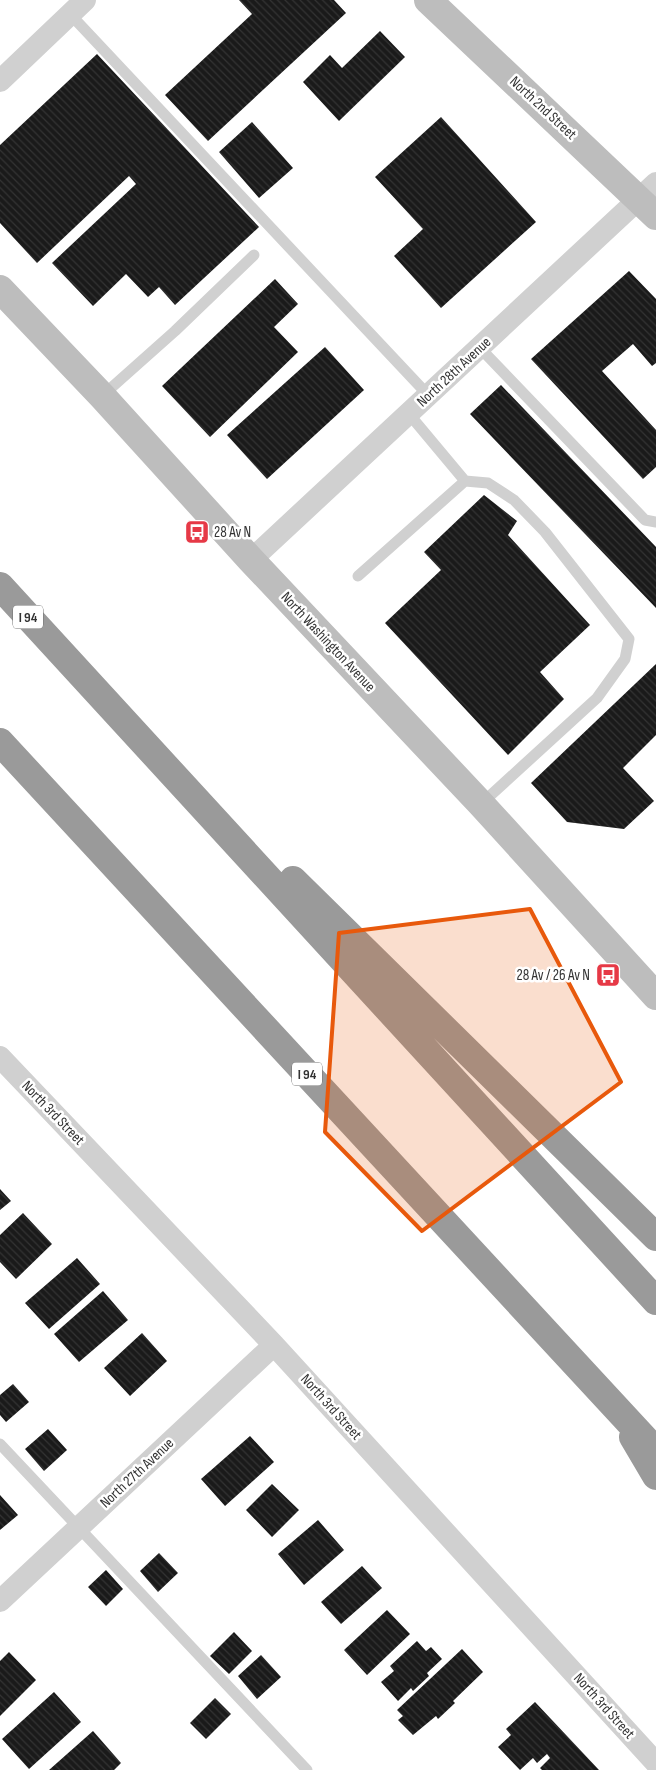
<svg xmlns="http://www.w3.org/2000/svg" width="656" height="1770" font-family="'Sofia Sans Condensed',sans-serif">
<defs>
<pattern id="building-back-hatch" width="6" height="6" patternUnits="userSpaceOnUse" patternTransform="scale(1.25)"><rect width="6" height="6" fill="#1a1a1a"/><path d="M-1 5l2 2M0 0l6 6M5-1l2 2" fill="none" stroke="#333"/></pattern>
</defs>
<rect width="100%" height="100%" fill="#fff"/>
<path fill="url(#building-back-hatch)" d="M 239,0 L 334,0 L 346,13 L 208,141 L 165,95 L 252,14 Z
M 380,31 L 405,57 L 339,121 L 303,82 L 330,55 L 342,68 Z
M 97,54 L 259,227 L 175,305 L 159,287 L 148,297 L 126,274 L 93,306 L 52,263 L 136,184 L 129,176 L 37,263 L 0,223 L 0,145 Z
M 441,117 L 536,222 L 441,308 L 394,256 L 423,229 L 375,177 Z
M 252,122 L 293,168 L 259,198 L 219,152 Z
M 629,271 L 656,299 L 656,363 L 652,366 L 633,344 L 602,371 L 656,430 L 656,467 L 643,479 L 531,359 Z
M 275,279 L 298,304 L 274,327 L 298,352 L 210,437 L 162,386 Z
M 325,347 L 364,390 L 267,479 L 227,435 Z
M 501,385 L 656,547 L 656,608 L 470,414 Z
M 484,495 L 517,521 L 508,535 L 590,625 L 540,672 L 564,699 L 508,755 L 385,623 L 441,570 L 424,552 Z
M 656,664 L 656,735 L 623,768 L 654,801 L 624,829 L 567,822 L 531,783 Z
M 0,1189 L 11,1201 L 0,1210 Z
M 23,1213 L 52,1244 L 16,1279 L 0,1262 L 0,1235 Z
M 77,1258 L 100,1284 L 49,1329 L 25,1303 Z
M 103,1291 L 128,1320 L 79,1362 L 54,1334 Z
M 142,1333 L 167,1361 L 130,1396 L 104,1368 Z
M 13,1384 L 29,1402 L 6,1422 L 0,1415 L 0,1395 Z
M 48,1429 L 67,1450 L 44,1471 L 25,1449 Z
M 250,1436 L 274,1462 L 225,1506 L 201,1479 Z
M 272,1484 L 299,1510 L 272,1537 L 246,1510 Z
M 0,1495 L 18,1515 L 0,1530 Z
M 318,1520 L 344,1550 L 304,1585 L 278,1554 Z
M 159,1553 L 178,1573 L 158,1592 L 140,1571 Z
M 362,1566 L 382,1588 L 341,1624 L 321,1602 Z
M 106,1570 L 123,1589 L 106,1606 L 88,1587 Z
M 387,1610 L 410,1634 L 367,1675 L 344,1650 Z
M 234,1632 L 252,1651 L 229,1674 L 210,1656 Z
M 417,1641 L 426,1651 L 431,1647 L 442,1659 L 427,1673 L 429,1676 L 413,1691 L 411,1688 L 398,1701 L 381,1682 L 394,1671 L 390,1666 Z
M 462,1649 L 483,1672 L 453,1701 L 455,1703 L 438,1719 L 436,1716 L 413,1735 L 398,1720 L 403,1716 L 397,1710 Z
M 9,1652 L 36,1680 L 0,1716 L 0,1661 Z
M 261,1655 L 281,1677 L 257,1699 L 238,1676 Z
M 54,1692 L 81,1722 L 29,1769 L 2,1739 Z
M 215,1698 L 231,1714 L 206,1739 L 190,1723 Z
M 535,1702 L 599,1770 L 542,1770 L 540,1768 L 550,1758 L 547,1754 L 537,1763 L 533,1758 L 520,1770 L 498,1747 L 511,1735 L 506,1729 Z
M 93,1731 L 121,1763 L 114,1770 L 49,1770 Z"/>
<g fill="none" stroke-linecap="round" stroke-linejoin="round">
<path stroke="#d0d0d0" stroke-width="11" d="M 70,14 L 429,396
M 480,348 L 645,520 L 656,522
M 102,396 L 175,331 L 254,255
M 465,481 L 488,483 L 514,500 L 545,532 L 629,639 L 625,659 L 597,698 L 481,804
M 358,576 L 465,481 L 409,414
M 0,1444 L 307,1770"/>
<path stroke="#d0d0d0" stroke-width="22" d="M 0,81 L 85,0
M 251,560 L 656,183
M 0,1057 L 274,1345 L 656,1763
M 0,1601 L 274,1345"/>
<path stroke="#bdbdbd" stroke-width="28" d="M 428,0 L 656,216
M 0,289 L 102,396 L 251,560 L 481,804 L 656,996"/>
<path stroke="#9a9a9a" stroke-width="28" d="M 0,586 L 656,1301
M 0,742 L 656,1451
M 293,880 L 656,1237
M 633,1437 L 656,1476"/>
</g>
<path fill="#e8590c" fill-opacity="0.2" stroke="#e8590c" stroke-width="4" stroke-linejoin="round" d="M 530,909 L 621,1082 L 422,1231 L 325,1132 L 339,933 Z"/>
<defs>
<symbol id="bus-square" viewBox="-11 -11 22 22"><rect x="-9" y="-9" width="18" height="18" rx="4" fill="#e63946" stroke="#fff"/><path d="M-5-6H5V4H4V6H2V4H-2V6H-4V4H-5ZM-3.5-4V0h7V-4ZM-3.5 1.2v1.5H-2V1.2ZM2 1.2v1.5H3.5V1.2Z" fill="#fff"/></symbol>
</defs>
<g fill-rule="evenodd">
<use href="#bus-square" x="183" y="518" width="28" height="28"/>
<use href="#bus-square" x="594" y="961" width="28" height="28"/>
</g>
<g text-anchor="middle" dominant-baseline="central" stroke-width="5" stroke-linejoin="round" paint-order="stroke">
<g fill="#fff" stroke="#707070" stroke-width="1">
<rect x="13" y="605.5" width="30" height="23" rx="4"/>
<rect x="292" y="1062.5" width="30" height="23" rx="4"/>
</g>
<g font-size="14" font-weight="bold" fill="#333">
<text x="28" y="617">I 94</text>
<text x="307" y="1074">I 94</text>
</g>
<g font-size="15" fill="#333" stroke="#fff">
<text transform="translate(543 108) rotate(43)">North 2nd Street</text>
<text transform="translate(454 372) rotate(-43)">North 28th Avenue</text>
<text transform="translate(328 642) rotate(47)">North Washington Avenue</text>
<text transform="translate(53 1113) rotate(46)">North 3rd Street</text>
<text transform="translate(331 1407) rotate(48)">North 3rd Street</text>
<text transform="translate(137 1473) rotate(-43)">North 27th Avenue</text>
<text transform="translate(604 1706) rotate(48)">North 3rd Street</text>
</g>
<g font-size="15" fill="#333" stroke="#fff" text-anchor="start">
<text x="214" y="532">28 Av N</text>
<text x="590" y="975" text-anchor="end">28 Av / 26 Av N</text>
</g>
</g>
</svg>
